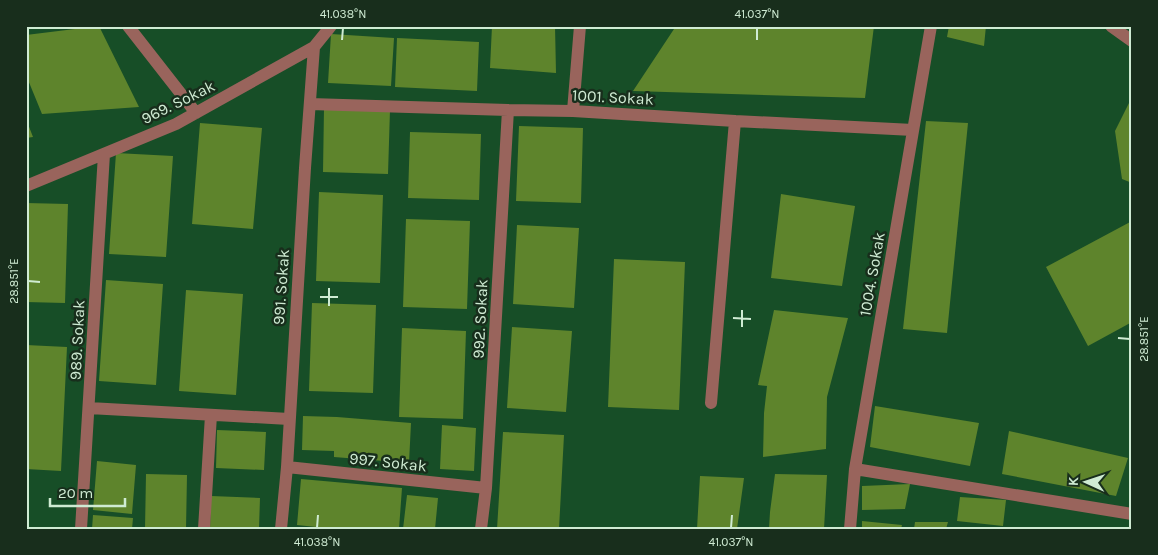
<svg xmlns="http://www.w3.org/2000/svg" width="1158" height="555" font-family="Karla,sans-serif">
<rect width="100%" height="100%" fill="#174e27"/>
<path fill="#5e842c" d="M 99,26 L 139,107 L 42,114 L 26,75 L 26,35 Z
M 492,26 L 555,26 L 556,73 L 490,68 Z
M 676,26 L 874,26 L 865,98 L 633,91 Z
M 949,26 L 986,26 L 984,46 L 947,37 Z
M 331,34 L 394,38 L 391,86 L 328,83 Z
M 397,38 L 479,42 L 477,91 L 395,87 Z
M 1132,100 L 1132,183 L 1122,179 L 1115,131 L 1130,101 Z
M 324,108 L 390,110 L 388,174 L 323,172 Z
M 26,119 L 33,137 L 26,138 Z
M 926,121 L 968,123 L 947,333 L 903,329 Z
M 200,123 L 262,128 L 253,229 L 192,224 Z
M 519,126 L 583,128 L 581,203 L 516,201 Z
M 410,132 L 481,134 L 479,200 L 408,198 Z
M 116,153 L 173,156 L 166,257 L 109,254 Z
M 319,192 L 383,195 L 380,283 L 316,281 Z
M 781,194 L 855,206 L 842,286 L 771,278 Z
M 26,203 L 68,204 L 65,303 L 26,302 Z
M 406,219 L 470,221 L 467,309 L 403,307 Z
M 1132,221 L 1132,322 L 1088,346 L 1046,267 Z
M 517,225 L 579,228 L 574,308 L 513,304 Z
M 614,259 L 685,262 L 679,410 L 608,407 Z
M 106,280 L 163,284 L 156,385 L 99,381 Z
M 186,290 L 243,294 L 236,395 L 179,391 Z
M 312,303 L 376,305 L 373,393 L 309,391 Z
M 774,310 L 848,318 L 827,397 L 826,449 L 763,457 L 764,413 L 767,386 L 758,385 Z
M 512,327 L 572,331 L 566,412 L 507,408 Z
M 402,328 L 466,331 L 463,419 L 399,417 Z
M 26,345 L 67,347 L 61,471 L 26,469 Z
M 875,406 L 979,423 L 970,466 L 870,447 Z
M 303,416 L 337,417 L 411,423 L 409,463 L 334,457 L 334,451 L 302,450 Z
M 442,425 L 476,428 L 474,471 L 440,469 Z
M 217,430 L 266,432 L 264,470 L 216,468 Z
M 1009,431 L 1128,458 L 1116,496 L 1002,474 Z
M 503,432 L 564,435 L 559,529 L 497,529 Z
M 97,461 L 136,465 L 132,514 L 93,510 Z
M 146,474 L 187,475 L 186,529 L 145,529 Z
M 775,474 L 827,475 L 824,529 L 769,529 L 770,512 Z
M 700,476 L 744,478 L 737,529 L 697,529 Z
M 301,479 L 402,488 L 399,529 L 335,529 L 297,525 Z
M 910,484 L 905,509 L 862,510 L 862,486 Z
M 407,495 L 438,498 L 435,529 L 403,529 Z
M 211,496 L 260,498 L 259,529 L 210,529 Z
M 960,497 L 1006,500 L 1003,526 L 957,521 Z
M 93,515 L 133,518 L 132,529 L 92,529 Z
M 862,521 L 902,525 L 901,529 L 862,529 Z
M 915,522 L 948,522 L 946,529 L 914,529 Z"/>
<g fill="none" stroke-linecap="round" stroke-linejoin="round">
<path stroke="#99645c" stroke-width="12" d="M 128,26 L 196,113
M 1111,26 L 1132,41
M 310,104 L 508,110 L 573,111 L 735,121 L 913,130
M 573,111 L 580,26
M 26,186 L 176,124 L 314,47 L 331,26
M 711,403 L 735,121
M 89,408 L 289,419
M 287,467 L 486,488
M 855,469 L 1132,514
M 81,529 L 104,154
M 204,529 L 211,415
M 281,529 L 287,467 L 305,168 L 314,47
M 481,529 L 486,488 L 508,110
M 850,529 L 855,469 L 931,26"/>
</g>
<path fill="none" stroke="#cfebd3" stroke-width="2" d="M 342,40 L 343,28M 757,40 L 757,28M 28,281 L 40,282M 320,297 L 338,297M 329,306 L 329,288M 733,318 L 751,319M 742,327 L 742,310M 1118,338 L 1130,339M 317,528 L 318,515M 731,528 L 732,515"/>
<g text-anchor="middle" dominant-baseline="central" stroke-width="5" stroke-linejoin="round" paint-order="stroke">
<g font-size="16" fill="#cfebd3" stroke="#182e1c">
<text transform="translate(613 97) rotate(3)">1001. Sokak</text>
<text transform="translate(178 102) rotate(-26)">969. Sokak</text>
<text transform="translate(872 274) rotate(-80)">1004. Sokak</text>
<text transform="translate(281 287) rotate(-86)">991. Sokak</text>
<text transform="translate(480 319) rotate(-87)">992. Sokak</text>
<text transform="translate(77 340) rotate(-87)">989. Sokak</text>
<text transform="translate(388 462) rotate(6)">997. Sokak</text>
</g>
</g>
<rect width="1158" height="555" fill="none" stroke="#182e1c" stroke-width="55"/>
<g transform="translate(1086 482) rotate(273)" stroke="#182e1c" stroke-width="4" paint-order="stroke">
<path d="M0-4L9 19L0 12L-9 19Z" fill="#cfebd3"/>
<text y="-8" font-size="14" font-weight="bold" text-anchor="middle" fill="#cfebd3">K</text>
</g>
<path d="M50 498v8h75v-8" fill="none" stroke="#cfebd3" stroke-width="2.5"/>
<text x="58" y="498" font-size="15" fill="#cfebd3" stroke="#182e1c" stroke-width="4" paint-order="stroke">20 m</text>
<rect x="28" y="28" width="1102" height="500" fill="none" stroke="#cfebd3" stroke-width="2"/>
<g font-size="12" text-anchor="middle" fill="#cfebd3">
<text x="343" y="18">41.038°N</text>
<text x="757" y="18">41.037°N</text>
<text transform="translate(14 281) rotate(-90)" y="4">28.851°E</text>
<text transform="translate(1144 339) rotate(-90)" y="4">28.851°E</text>
<text x="317" y="546">41.038°N</text>
<text x="731" y="546">41.037°N</text>
</g>
</svg>
